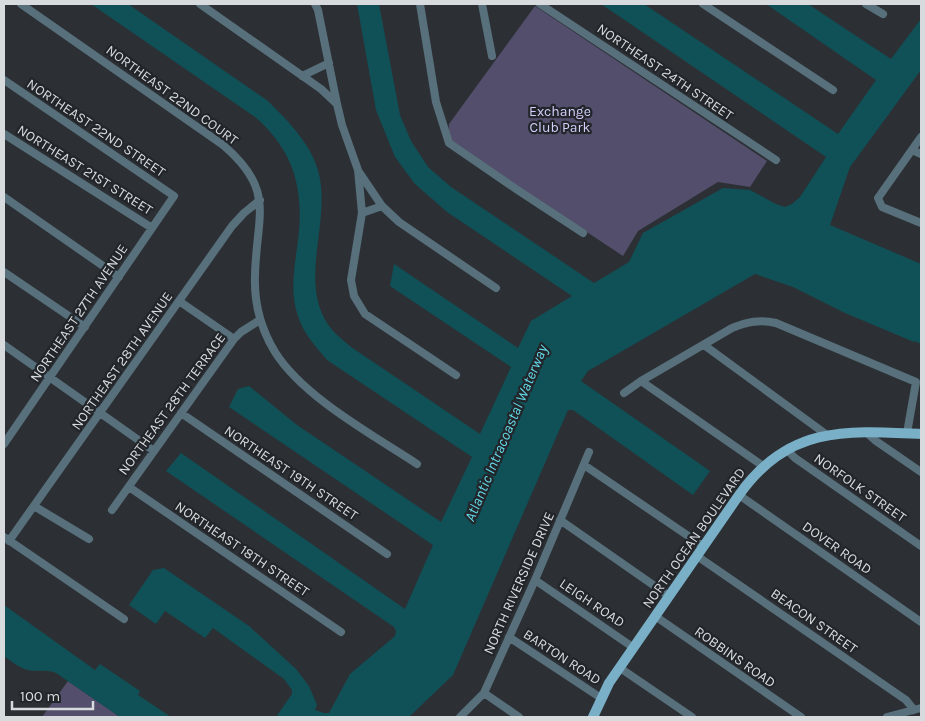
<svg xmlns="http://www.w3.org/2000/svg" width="925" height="721" font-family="Karla,sans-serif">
<rect width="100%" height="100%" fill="#2c3034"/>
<path fill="#524e6b" d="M 535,6 L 767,161 L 750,187 L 718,182 L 638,231 L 623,256 L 448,140 L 449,124 Z
M 68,681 L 120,717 L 42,717 Z"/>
<path fill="#105057" d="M 91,4 L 128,4 L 268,101 C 290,123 315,148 320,179 C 329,229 296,290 334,332 C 339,337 345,342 351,347 L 480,434 L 511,367 L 390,286 L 394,264 L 518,348 L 531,321 L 572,296 L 447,212 L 415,184 L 395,157 L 376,110 L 357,4 L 379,4 L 400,115 L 411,141 L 428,167 L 451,187 L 594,283 L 629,262 L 643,233 L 723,188 L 750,190 L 776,204 L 785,207 L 792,204 L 800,197 L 826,157 L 601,4 L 644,4 L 838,134 L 876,80 L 766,4 L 808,4 L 891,59 L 921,19 L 921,70 L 850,167 L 830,225 L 921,264 L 921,344 L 915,341 L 914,342 L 845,313 L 793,287 L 755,274 L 588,371 L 581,381 L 710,471 L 693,495 L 573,410 L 568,410 L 453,675 L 409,717 L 276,717 L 292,694 L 292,690 L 284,679 L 213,628 L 205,638 L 165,611 L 156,624 L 129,605 L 153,570 L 164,568 L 249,626 L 296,669 L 309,686 L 317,705 L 315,710 L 324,713 L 329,713 L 350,674 L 395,636 L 396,631 L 394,627 L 166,471 L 181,453 L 405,609 L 433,545 L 229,407 L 238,389 L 249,386 L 297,425 L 441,522 L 472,457 L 327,360 C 316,347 303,333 298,316 C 290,293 294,271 297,248 C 305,195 297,153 255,117 Z
M 4,605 L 95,670 L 100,664 L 140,691 L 138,695 L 171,717 L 120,717 L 56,673 C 47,669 38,672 28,670 C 19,668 11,661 4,656 Z"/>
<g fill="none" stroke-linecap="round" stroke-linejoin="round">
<path stroke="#57707c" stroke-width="8" d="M 21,4 L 223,145 C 277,191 256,216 255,276 C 254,303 261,329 275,352 C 303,397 373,435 417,464
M 200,4 L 321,89 L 337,104 L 342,125 L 358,170 L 362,213 L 351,280 L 354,296 L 365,314 L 456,375
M 315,4 L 318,10 L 337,104
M 420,4 L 436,102 L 449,143 L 516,189 L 583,233
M 482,4 L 492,56
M 540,4 L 776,160
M 703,4 L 833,90
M 866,4 L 883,14
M 302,76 L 329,63
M 4,80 L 174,196 L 4,444
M 4,134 L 152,228
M 921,137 L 878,198 L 882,207 L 921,223
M 912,150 L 921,154
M 359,172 L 382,206 L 399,222 L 496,288
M 4,197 L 119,277
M 362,213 L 382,206
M 4,272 L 85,327
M 179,301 L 234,339
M 4,345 L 154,451
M 704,345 L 827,435
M 641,381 L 763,466
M 624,393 L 641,381 L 732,328 C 747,322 760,319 776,323 L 916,382 L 907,433
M 181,413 L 387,554
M 866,432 L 876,441 L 921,472
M 787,450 L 795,458 L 921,546
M 584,465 L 703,546
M 129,487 L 341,632
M 739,495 L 921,622
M 34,506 L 89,539
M 112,510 L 234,339 L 241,332 L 260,320
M 560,520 L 669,596
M 4,537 L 124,619
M 9,541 L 232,226 L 244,213 L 260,200
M 697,556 L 906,700 L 914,710
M 535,580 L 634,648
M 655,616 L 801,717
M 509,637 L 601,698
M 620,668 L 692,717
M 484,693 L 519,717
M 460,717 L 484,693 L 535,580 L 589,452
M 887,717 L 921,708"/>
<path stroke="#7ab0c7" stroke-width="10" d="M 593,717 L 609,683 L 739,495 C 788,426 845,430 921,434"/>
</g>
<g text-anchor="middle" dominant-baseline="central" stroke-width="4.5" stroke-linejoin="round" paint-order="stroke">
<g font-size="14" fill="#d8dbde" stroke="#22262a">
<text transform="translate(665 72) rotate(34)">NORTHEAST 24TH STREET</text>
<text transform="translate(172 95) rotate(36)">NORTHEAST 22ND COURT</text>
<text transform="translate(96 128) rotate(34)">NORTHEAST 22ND STREET</text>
<text transform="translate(85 170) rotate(32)">NORTHEAST 21ST STREET</text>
<text transform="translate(79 313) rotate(-56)">NORTHEAST 27TH AVENUE</text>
<text transform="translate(122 361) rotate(-55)">NORTHEAST 28TH AVENUE</text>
<text transform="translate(172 404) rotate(-54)">NORTHEAST 28TH TERRACE</text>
<text transform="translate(291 473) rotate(34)">NORTHEAST 19TH STREET</text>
<text transform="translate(860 488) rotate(35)">NORFOLK STREET</text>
<text transform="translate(694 538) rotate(-55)">NORTH OCEAN BOULEVARD</text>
<text transform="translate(837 548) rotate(35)">DOVER ROAD</text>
<text transform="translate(242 549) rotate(34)">NORTHEAST 18TH STREET</text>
<text transform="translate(519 583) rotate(-66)">NORTH RIVERSIDE DRIVE</text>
<text transform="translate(592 603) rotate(34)">LEIGH ROAD</text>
<text transform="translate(814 621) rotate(35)">BEACON STREET</text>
<text transform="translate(562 657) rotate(33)">BARTON ROAD</text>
<text transform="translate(735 657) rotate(35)">ROBBINS ROAD</text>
</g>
<g font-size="14" fill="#d5cffe" stroke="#22262a">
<text x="560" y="111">Exchange<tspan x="560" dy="16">Club Park</tspan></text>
</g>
<g font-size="15" font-style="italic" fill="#63d9e8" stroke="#22262a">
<text transform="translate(506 433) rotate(-67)">Atlantic Intracoastal Waterway</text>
</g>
</g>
<rect width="925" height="721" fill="none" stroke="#d8dbde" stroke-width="10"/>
<path d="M12 701v8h81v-8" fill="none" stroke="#d8dbde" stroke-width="2.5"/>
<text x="20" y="701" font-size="15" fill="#d8dbde" stroke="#22262a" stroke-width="4" paint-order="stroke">100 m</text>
</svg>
